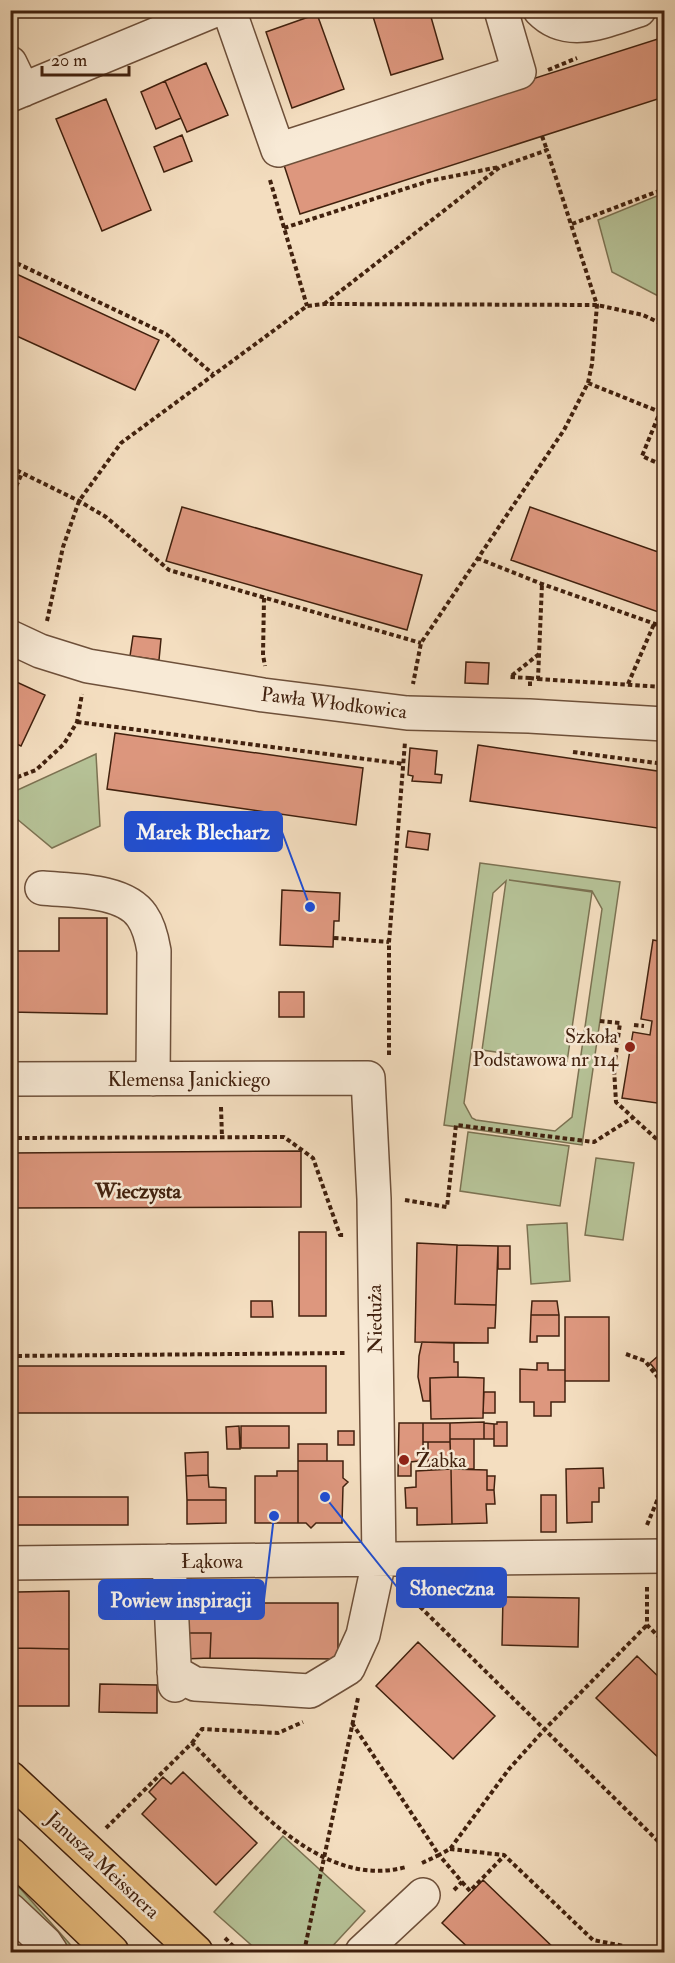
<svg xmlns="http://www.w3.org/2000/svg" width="675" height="1963" font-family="'IM FELL Double Pica',serif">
<rect width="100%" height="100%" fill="#f4dec0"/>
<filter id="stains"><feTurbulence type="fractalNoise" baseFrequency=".00333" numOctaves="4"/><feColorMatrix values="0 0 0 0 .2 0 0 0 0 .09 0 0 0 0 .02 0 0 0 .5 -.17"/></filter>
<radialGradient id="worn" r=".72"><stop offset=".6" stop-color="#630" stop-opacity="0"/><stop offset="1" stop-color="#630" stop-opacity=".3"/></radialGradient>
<path fill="#b6c297" stroke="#7c7252" stroke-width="1.5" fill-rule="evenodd" d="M 664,193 L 664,299 L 612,272 L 598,220 Z
M 96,754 L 100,826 L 52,848 L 11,814 L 11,793 Z
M 480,863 L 620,882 L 582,1145 L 444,1125 ZM 509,880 L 592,891 L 602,909 L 572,1117 L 555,1131 L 476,1120 L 472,1118 L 464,1103 L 493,893 L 506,881 L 482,1050 L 567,1062 L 592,892 Z
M 468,1132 L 569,1146 L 560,1206 L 460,1191 Z
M 596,1158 L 634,1163 L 623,1240 L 585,1235 Z
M 664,1182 L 664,1238 L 660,1238 L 659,1183 Z
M 567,1223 L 570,1281 L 531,1284 L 527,1225 Z
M 283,1836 L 365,1911 L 327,1952 L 259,1952 L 214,1912 Z
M 10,1877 L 77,1952 L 68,1952 L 11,1896 Z"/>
<path fill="#dd977e" stroke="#41210e" stroke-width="1.5" d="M 10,10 L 36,10 L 36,13 L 10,13 Z
M 56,10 L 82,10 L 82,14 L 56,13 Z
M 371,10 L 429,10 L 443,59 L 391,75 Z
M 317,14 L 344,89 L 292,108 L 266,32 Z
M 664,37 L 664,97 L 300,214 L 282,159 Z
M 206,63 L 228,115 L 187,132 L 165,81 Z
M 165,81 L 181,118 L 156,129 L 141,92 Z
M 106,99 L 151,210 L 102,231 L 56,119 Z
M 182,135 L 192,161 L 164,172 L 154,147 Z
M 10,271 L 159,340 L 135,390 L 10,333 Z
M 182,507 L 422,575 L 407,630 L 166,561 Z
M 530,507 L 664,554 L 664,614 L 511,560 Z
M 133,636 L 161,639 L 159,660 L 130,656 Z
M 466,662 L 489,663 L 488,684 L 465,683 Z
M 10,679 L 45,695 L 21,746 L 10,741 Z
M 115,733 L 363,768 L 356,825 L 107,789 Z
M 478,745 L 664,772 L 664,829 L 470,801 Z
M 410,748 L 437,751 L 435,774 L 442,775 L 441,783 L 412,781 L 413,776 L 408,775 Z
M 408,831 L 430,834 L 428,850 L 406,847 Z
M 282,890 L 340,893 L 339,921 L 334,921 L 333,947 L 280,945 Z
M 59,918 L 107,918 L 107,1014 L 10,1012 L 10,951 L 59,951 Z
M 653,940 L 664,942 L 664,1104 L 622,1098 L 633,1032 L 650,1035 L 652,1021 L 641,1019 Z
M 279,992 L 304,992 L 304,1017 L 279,1017 Z
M 301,1151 L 301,1207 L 10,1208 L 10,1153 Z
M 299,1232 L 326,1232 L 326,1316 L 299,1316 Z
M 417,1243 L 457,1245 L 455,1304 L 496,1305 L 495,1328 L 488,1328 L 488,1343 L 415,1342 Z
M 457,1245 L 498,1246 L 496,1305 L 455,1304 Z
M 498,1246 L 510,1246 L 510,1269 L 498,1269 Z
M 251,1301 L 272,1301 L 273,1317 L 251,1317 Z
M 532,1301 L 557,1301 L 559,1315 L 531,1315 Z
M 531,1315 L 559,1315 L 559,1336 L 537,1336 L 537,1342 L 530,1342 Z
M 565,1317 L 609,1317 L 609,1381 L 565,1381 Z
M 422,1342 L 454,1343 L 454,1362 L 458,1362 L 458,1377 L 430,1378 L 430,1401 L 423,1401 L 418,1377 L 419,1356 Z
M 664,1351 L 664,1381 L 650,1363 Z
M 537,1363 L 548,1363 L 548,1370 L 565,1370 L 565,1402 L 551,1402 L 551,1416 L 534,1416 L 534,1402 L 520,1402 L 520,1369 L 537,1370 Z
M 10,1366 L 326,1366 L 326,1413 L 10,1413 Z
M 458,1377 L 484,1378 L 483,1418 L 431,1419 L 430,1378 Z
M 484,1392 L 495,1392 L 495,1413 L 483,1413 Z
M 484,1422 L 484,1439 L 450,1439 L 450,1423 Z
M 497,1422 L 507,1422 L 507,1446 L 494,1446 L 494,1424 L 497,1424 Z
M 399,1423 L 423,1423 L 423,1458 L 418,1461 L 411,1462 L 411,1476 L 398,1476 Z
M 423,1423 L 450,1423 L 450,1442 L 423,1442 Z
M 484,1423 L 494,1424 L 494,1439 L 484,1439 Z
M 239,1426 L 240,1449 L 227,1449 L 226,1427 Z
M 241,1426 L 289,1426 L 289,1448 L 241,1448 Z
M 338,1431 L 354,1431 L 354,1445 L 338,1445 Z
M 450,1439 L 474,1439 L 474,1469 L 451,1469 Z
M 428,1442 L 450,1442 L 451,1469 L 428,1470 Z
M 298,1444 L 327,1444 L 327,1461 L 298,1461 Z
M 208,1452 L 208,1475 L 186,1476 L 185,1453 Z
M 298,1461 L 343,1461 L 343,1478 L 348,1482 L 343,1487 L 342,1523 L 316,1523 L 311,1528 L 306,1523 L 298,1523 Z
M 603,1468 L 604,1488 L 599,1488 L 599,1502 L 592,1502 L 592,1522 L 567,1523 L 566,1469 Z
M 451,1469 L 452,1524 L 417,1525 L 417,1508 L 406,1508 L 405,1488 L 416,1487 L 416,1471 Z
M 451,1469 L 487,1470 L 487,1490 L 494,1490 L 495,1504 L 486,1504 L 487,1523 L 452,1524 Z
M 277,1471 L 298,1471 L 298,1523 L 255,1523 L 255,1476 L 277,1476 Z
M 208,1475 L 209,1487 L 226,1488 L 226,1500 L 187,1500 L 186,1476 Z
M 487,1476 L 495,1476 L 494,1490 L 487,1490 Z
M 541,1495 L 556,1495 L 556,1532 L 541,1532 Z
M 11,1497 L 128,1497 L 128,1525 L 11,1525 Z
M 187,1500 L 226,1500 L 226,1523 L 187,1524 Z
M 69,1591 L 69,1649 L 17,1648 L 17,1592 Z
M 503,1597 L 579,1598 L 578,1647 L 502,1645 Z
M 184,1603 L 338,1603 L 338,1659 L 210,1658 L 211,1633 L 184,1633 Z
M 184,1633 L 211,1633 L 210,1658 L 183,1659 Z
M 418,1642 L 495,1716 L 453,1759 L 376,1686 Z
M 17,1648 L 69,1649 L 69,1706 L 17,1706 Z
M 637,1656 L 664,1682 L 664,1763 L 596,1698 Z
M 100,1684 L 157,1685 L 157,1713 L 99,1712 Z
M 183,1772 L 257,1843 L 216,1885 L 142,1814 L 156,1799 L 149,1792 L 163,1777 L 171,1784 Z
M 483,1880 L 558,1952 L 473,1952 L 442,1923 Z"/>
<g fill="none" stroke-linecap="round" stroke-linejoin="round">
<defs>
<path id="minor" d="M 229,10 L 278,150 L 519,72 L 501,10
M 540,10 C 568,39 606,20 639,10
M 10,63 L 23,90
M 10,95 L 215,10
M 10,637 L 40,651 L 88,666 L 263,695 L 407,713 L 529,716 L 664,724
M 42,888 C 71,891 124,889 142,916 C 149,926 152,939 154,951 L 153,1079
M 10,1079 L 368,1078 L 374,1199 L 379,1561 L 363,1635 L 348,1668 L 310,1691 L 195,1684 L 174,1672
M 169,1561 L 175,1685
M 10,1563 L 664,1556
M 10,1910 L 45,1943 L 51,1952
M 362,1952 L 423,1895"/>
<path id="major" d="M 10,1778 L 196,1952
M 10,1854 L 112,1952"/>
</defs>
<use href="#minor" stroke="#6e503a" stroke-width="36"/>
<use href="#major" stroke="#41210e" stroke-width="36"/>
<path stroke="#41210e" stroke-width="4" stroke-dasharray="4.5 3" stroke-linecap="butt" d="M 548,70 L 577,58
M 542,136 L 547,150
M 270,180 L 307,306
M 572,224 L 664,189
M 284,228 L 429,181 L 499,167
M 10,260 L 166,334 L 213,374
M 324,304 L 500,167 L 547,150 L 597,305 L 592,364 L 588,383 L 564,430 L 421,643 L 413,684
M 588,383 L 660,412 L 642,456 L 664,466
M 10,467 L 79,501 L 106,517 L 169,570 L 421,643
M 10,500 L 22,473
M 477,558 L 542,584 L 664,627
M 264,598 L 263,655 L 265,666
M 47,621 L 63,547 L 79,501 L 121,443 L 307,306 L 324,304 L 597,305 L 643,315 L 664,325
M 530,678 L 510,677 L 539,654
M 538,679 L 664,687
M 628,684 L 654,624
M 530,686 L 530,678 L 538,679 L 542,584
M 77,722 L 404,764
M 573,752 L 664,764
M 10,780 L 36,770 L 64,744 L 77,722 L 82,694
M 334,938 L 389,942
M 600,1021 L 620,1023 L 614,1069 L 616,1102 L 664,1146
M 634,1025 L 644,1026
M 389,1055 L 389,942 L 405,742
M 221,1107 L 222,1137
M 10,1138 L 284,1137 L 313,1158 L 340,1235 L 344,1235
M 405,1200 L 447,1207 L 456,1125 L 594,1142 L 632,1118
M 626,1354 L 645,1361 L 664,1385
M 10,1356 L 346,1353
M 647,1525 L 664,1484
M 647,1587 L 647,1625 L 664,1642
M 404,1591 L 664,1847
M 352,1723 L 439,1855 L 422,1863
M 192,1743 L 202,1729 L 278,1733 L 303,1722
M 106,1828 L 192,1743 C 246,1797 320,1891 406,1867
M 450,1849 L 504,1855 L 593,1940 L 624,1946 L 631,1952
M 462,1882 L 470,1891 L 504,1856
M 454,1890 L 462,1882 L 439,1855 L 450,1849 L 509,1769 L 544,1730 L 647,1625
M 225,1938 L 239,1952
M 304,1952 L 358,1698
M 655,1952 L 664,1943"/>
<use href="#minor" stroke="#f8ead6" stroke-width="33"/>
<use href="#major" stroke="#eabf80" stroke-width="33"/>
</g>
<g fill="#8f2418" stroke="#f8ead6" stroke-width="2">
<circle cx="630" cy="1047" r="6"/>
<circle cx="404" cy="1460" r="6"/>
</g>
<g text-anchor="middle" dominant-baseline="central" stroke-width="5" stroke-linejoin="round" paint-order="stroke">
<g font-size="20" fill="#41210e" stroke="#f8ead6">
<text transform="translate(334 703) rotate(7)">Pawła Włodkowica</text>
<text x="189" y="1079">Klemensa Janickiego</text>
<text transform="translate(375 1319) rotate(-91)">Nieduża</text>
<text x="212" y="1561">Łąkowa</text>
<text transform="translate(103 1865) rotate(43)">Janusza Meissnera</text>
</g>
<g font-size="20" fill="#41210e" stroke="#f8ead6" text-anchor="end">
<text x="618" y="1036">Szkoła<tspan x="618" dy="23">Podstawowa nr 114</tspan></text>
<text x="416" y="1460" text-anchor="start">Żabka</text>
</g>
<g font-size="21" font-weight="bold" fill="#41210e" stroke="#f8ead6">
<text x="138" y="1191">Wieczysta</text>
</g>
</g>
<path fill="none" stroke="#1d4ed8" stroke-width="2" d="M310 907L282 832M325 1497L397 1587M274 1516L264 1600"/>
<g fill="#1d4ed8" stroke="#f8ead6" stroke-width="2">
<circle cx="310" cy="907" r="6"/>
<circle cx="325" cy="1497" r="6"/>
<circle cx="274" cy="1516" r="6"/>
</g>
<g fill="#1d4ed8" stroke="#1d4ed8" stroke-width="2">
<rect x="125" y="812" width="157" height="39" rx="6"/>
<rect x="397" y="1568" width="109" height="39" rx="6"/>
<rect x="99" y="1580" width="165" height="39" rx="6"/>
</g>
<g font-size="21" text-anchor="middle" font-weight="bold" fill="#fff">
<text x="203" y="839">Marek Blecharz</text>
<text x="452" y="1595">Słoneczna</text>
<text x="181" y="1607">Powiew inspiracji</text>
</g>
<rect width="675" height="1963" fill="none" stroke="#f4dec0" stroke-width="36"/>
<rect x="12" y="12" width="651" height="1939" fill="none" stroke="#41210e" stroke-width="3"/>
<rect x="18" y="18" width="639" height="1927" fill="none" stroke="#41210e" stroke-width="1.5"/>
<path d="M42 66v9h87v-9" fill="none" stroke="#41210e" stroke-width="3"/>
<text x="51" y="66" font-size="18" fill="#41210e" stroke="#f8ead6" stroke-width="4.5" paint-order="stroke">20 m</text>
<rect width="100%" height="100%" filter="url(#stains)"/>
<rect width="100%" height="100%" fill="url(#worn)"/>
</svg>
